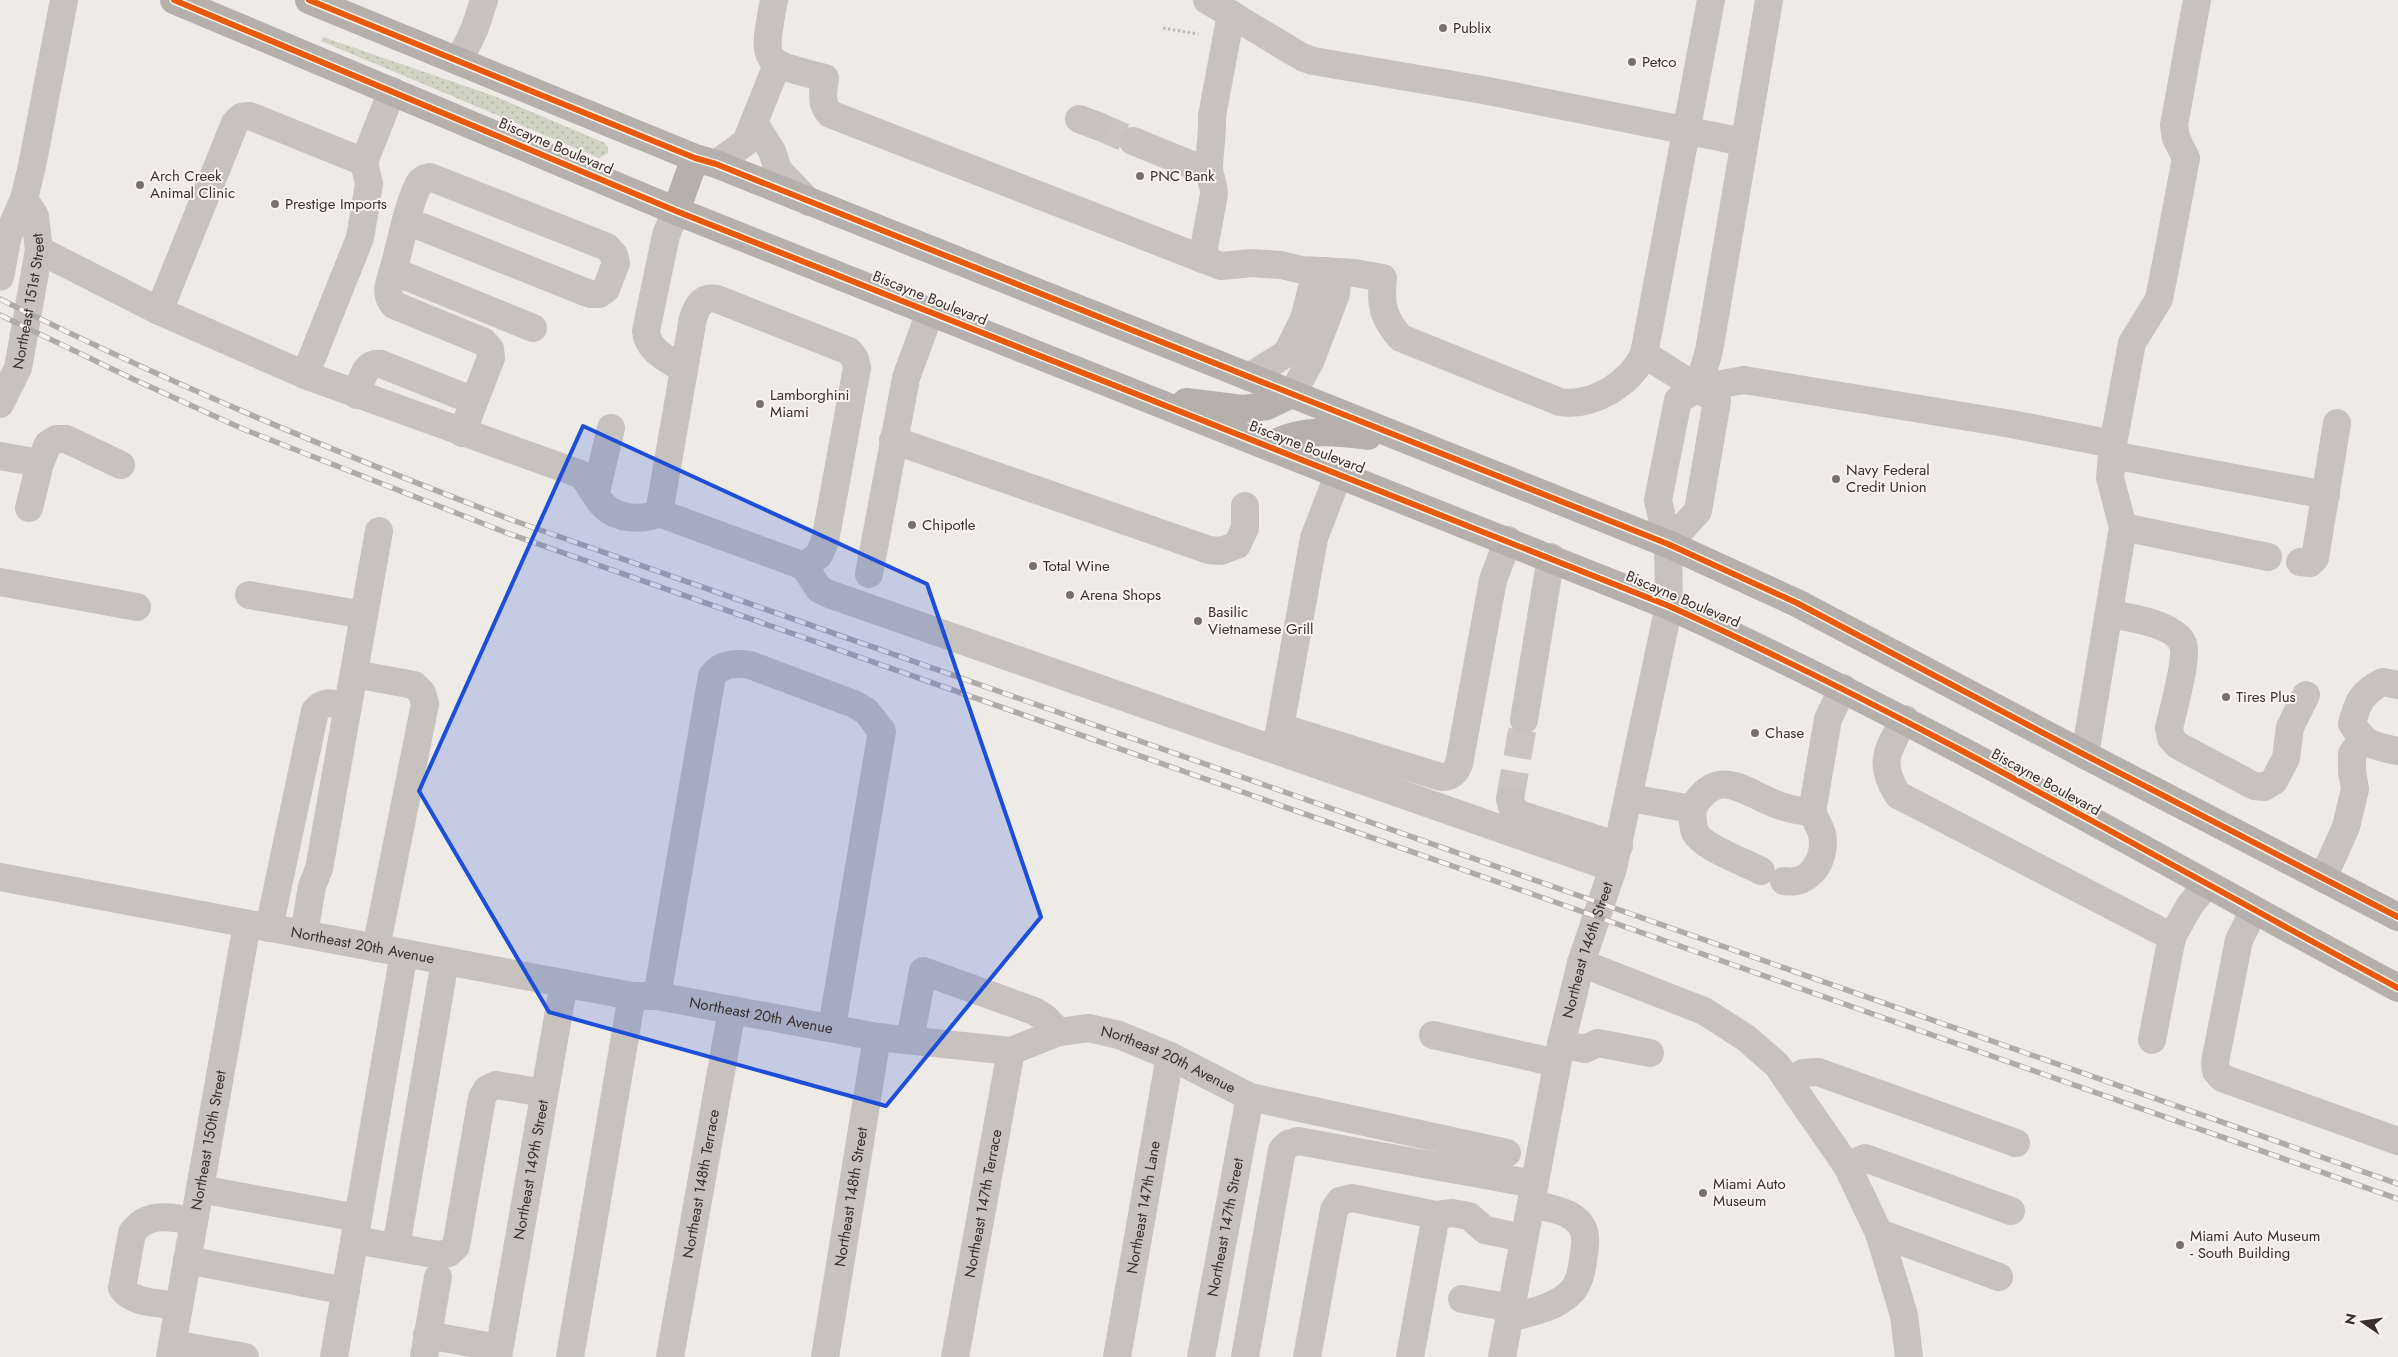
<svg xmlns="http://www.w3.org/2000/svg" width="2398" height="1357" font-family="Jost,sans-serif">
<defs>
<pattern id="grass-dots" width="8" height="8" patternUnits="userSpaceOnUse" patternTransform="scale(1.25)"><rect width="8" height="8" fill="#d0d3c1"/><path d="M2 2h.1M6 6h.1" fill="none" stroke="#b3b5a6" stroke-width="1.8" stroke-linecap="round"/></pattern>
</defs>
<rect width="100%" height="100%" fill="#eeeae6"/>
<path fill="url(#grass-dots)" d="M 323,37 L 494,96 L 605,143 L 608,148 L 608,153 L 599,158 L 321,41 Z"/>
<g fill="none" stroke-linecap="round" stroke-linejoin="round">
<path stroke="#cac5c1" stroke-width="28" stroke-dasharray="28 14" stroke-linecap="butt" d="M 1098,126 L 1133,141
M 1510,799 L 1524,720"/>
<path stroke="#c0bab7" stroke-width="3" stroke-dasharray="2.5 2.5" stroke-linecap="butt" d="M 1163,28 L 1198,34"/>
<g stroke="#c7c2be" stroke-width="28">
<path d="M 774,0 C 762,66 761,61 825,78 C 823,92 820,103 830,114 L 1221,266 L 1252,263 L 1281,265 L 1302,270 L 1355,273 L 1383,278 C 1380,304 1383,319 1401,338 L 1560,402 C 1593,407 1630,384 1644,354 L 1711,0"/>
<path d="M 1207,0 L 1302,57 L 1313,61 L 1483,90 L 1744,142"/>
<path d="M 459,61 L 475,28 L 484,0"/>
<path d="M 1079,119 L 1098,126"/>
<path d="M 754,123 L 772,151 L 778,170 L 809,202"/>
<path d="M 1133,141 L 1209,172"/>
<path d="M 716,164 L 746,142 L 777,65"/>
<path d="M 676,211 L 666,235 L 646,331 C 648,352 669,359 684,370"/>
<path d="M 39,250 L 159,311 L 305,375 L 580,474 C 591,484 594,496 604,506 C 617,519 644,521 659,513 L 804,566 L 819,589 L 829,594 L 1613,868"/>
<path d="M 1202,259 L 1214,194 C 1214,185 1210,178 1209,170 C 1209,152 1213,135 1212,116 L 1231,14"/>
<path d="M 393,271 C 400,247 407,207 418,186 C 420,180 424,178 430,177 L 607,247 L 614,255 L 616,263 L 606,289 L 599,294 L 590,294 L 407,221"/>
<path d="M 0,277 L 8,235 L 24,199 L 32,166 L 64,0"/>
<path d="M 159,311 L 235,123 L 241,117 L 250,116 L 364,162 L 392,91"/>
<path d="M 1644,354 L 1698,388 L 1744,380 L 2011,424 L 2113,444 L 2110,478 L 2123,527 L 2085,755"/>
<path d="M 305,375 L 360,238 L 369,184 L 364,162"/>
<path d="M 1249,377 L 1287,353 L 1304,319 L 1314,280 L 1326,271 L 1337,283 L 1336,294 L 1310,362 L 1292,394"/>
<path d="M 1698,388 L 1709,351 L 1769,0"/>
<path d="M 357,395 C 362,381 363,362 381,364 L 459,395"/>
<path id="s1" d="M 0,404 L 18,368 L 39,250 L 35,216 L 24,199"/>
<path d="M 462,433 L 491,358 L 490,349 L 484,342 L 394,305 C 384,294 389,284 393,271 L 533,328"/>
<path d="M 893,440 L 1209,550 L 1221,551 L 1237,545 L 1245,528 L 1245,506"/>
<path d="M 2113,444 L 2132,343 L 2159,299 L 2170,243 L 2186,158 L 2176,138 L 2174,125 L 2197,0"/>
<path d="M 2112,455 L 2326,495"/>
<path d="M 0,456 L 40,463"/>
<path d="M 596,492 L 611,428"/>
<path d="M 29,508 L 40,463 L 48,444 L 56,439 L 66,439 L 121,465"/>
<path d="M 659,513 L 693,318 C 698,305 702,296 717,299 L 849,351 L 855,359 L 857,368 L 825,541 L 819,555 L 804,566"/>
<path d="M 2123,527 L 2268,557"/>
<path d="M 2300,562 L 2310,563 L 2315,558 L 2337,423"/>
<path d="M 869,574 L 906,378 L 930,312"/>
<path d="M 0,582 L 137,607"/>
<path d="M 249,595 L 364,615"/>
<path d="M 2109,614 C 2128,617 2175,624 2183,644 C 2188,658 2173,710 2169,728 L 2171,738 L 2177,745 L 2254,786 L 2264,787 L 2274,781 L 2286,758 L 2290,727 L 2306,695"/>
<path d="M 354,674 L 414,685 L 422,693 L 425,704 L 376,948"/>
<path d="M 2398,685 L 2383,682 C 2362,692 2357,703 2352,724 C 2366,746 2374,746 2398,751"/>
<path d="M 1905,719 C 1888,749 1877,763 1898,795 L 2172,937"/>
<path d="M 1524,720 L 1551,557"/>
<path d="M 1280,727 L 1441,777 C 1451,777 1455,773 1459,764 L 1493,580 L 1508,540"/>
<path d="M 1277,744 L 1314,538 L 1339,473"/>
<path d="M 1630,798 L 1692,809 C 1718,764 1743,792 1778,805 C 1789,809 1800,811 1812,812 L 1828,719 L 1843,688"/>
<path d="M 1510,799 L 1512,807 L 1519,814 L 1619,846"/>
<path d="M 1692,809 C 1693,817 1692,824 1695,832 C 1703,848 1745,862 1761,871"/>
<path id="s2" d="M 0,877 L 632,996 L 657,996 L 877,1037 L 1011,1051 L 1059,1032 L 1089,1028 L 1119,1035 L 1170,1056 L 1250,1097 L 1507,1153"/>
<path d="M 2323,878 L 2346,827 L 2355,789 L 2352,772 L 2352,754 L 2362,740"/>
<path d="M 1784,881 C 1810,886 1827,859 1822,834 C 1820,827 1815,819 1812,812"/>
<path d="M 2254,910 L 2239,940 L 2215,1062 L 2216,1071 L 2222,1078 L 2398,1141"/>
<path d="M 269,928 L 315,711 C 324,699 335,704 348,706"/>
<path d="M 304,934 L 312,886 L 319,869 L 379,531"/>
<path d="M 1581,963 L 1704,1011 L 1746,1038 L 1777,1065 L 1847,1166 L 1879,1233 L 1904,1315 L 1909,1357"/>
<path d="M 657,996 L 712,676 C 721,663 736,663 750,665 L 854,704 L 866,711 L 882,731 L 832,1027"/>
<path d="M 1433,1035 L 1557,1063"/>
<path d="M 910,1040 L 923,971 L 1034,1011 L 1044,1017 L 1059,1032"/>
<path d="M 2152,1040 L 2172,937 L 2190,905 L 2207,884"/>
<path d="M 1561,1044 L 1585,1049 L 1598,1043 L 1650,1053"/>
<path d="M 1788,1081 L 1803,1073 L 1818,1072 L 2016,1143"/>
<path d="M 1847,1166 L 1865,1158 L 2011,1211"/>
<path d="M 200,1189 L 358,1218"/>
<path d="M 1879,1233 L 1999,1277"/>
<path d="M 355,1240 L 439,1255 L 449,1253 L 456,1246 L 482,1098 L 487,1089 L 496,1085 L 544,1093"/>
<path d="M 396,1247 L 445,961"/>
<path d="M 187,1260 L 346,1291"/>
<path d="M 1462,1299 L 1511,1308"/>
<path d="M 179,1306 C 162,1303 132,1304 122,1288 L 132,1233 C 147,1211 172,1217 194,1221"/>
<path d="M 1509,1318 C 1530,1312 1553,1309 1569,1294 C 1578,1287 1582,1271 1583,1260 C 1584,1253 1586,1244 1585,1237 C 1583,1212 1550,1208 1531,1204"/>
<path d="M 427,1335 L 499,1348"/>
<path d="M 173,1344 L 245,1357"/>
<path id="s3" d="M 170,1357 L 247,924"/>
<path d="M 334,1357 L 404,953"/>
<path d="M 424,1357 L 438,1277"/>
<path id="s4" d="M 498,1357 L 564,983"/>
<path d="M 570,1357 L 632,996"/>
<path id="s5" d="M 670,1357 L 732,1010"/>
<path id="s6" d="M 825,1357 L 877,1037"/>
<path id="s7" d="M 955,1357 L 1011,1051"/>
<path id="s8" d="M 1117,1357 L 1170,1056"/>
<path id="s9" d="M 1201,1357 L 1250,1097"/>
<path d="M 1245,1357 L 1282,1150 L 1288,1144 L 1298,1141 L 1534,1184"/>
<path d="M 1307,1357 L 1334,1210 L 1340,1201 L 1352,1198 L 1436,1215 L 1452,1213 L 1469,1216 L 1485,1230 L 1524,1238"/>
<path d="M 1410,1357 L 1436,1215"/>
<path id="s10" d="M 1502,1357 L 1561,1044 L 1581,963 L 1613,868 L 1669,606 L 1668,544 L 1658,500 L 1678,400 L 1698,388 L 1717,401 L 1698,511 L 1668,544"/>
</g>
<path stroke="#b6b0ad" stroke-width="28" d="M 174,0 L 676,211 L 1669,606 C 1919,719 2156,858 2398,988
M 309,0 L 695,158 L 716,164 L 1668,544 L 1797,603 L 2085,755 L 2398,917
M 676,211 L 695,158
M 1186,402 L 1243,409 L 1267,406 L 1292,394
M 1269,446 C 1301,428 1333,431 1368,436"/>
<defs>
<path id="rail" d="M 0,299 C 167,383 338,453 512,520 L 2398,1184
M 0,315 L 133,379 L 243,429 L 507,533 L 2398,1199"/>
</defs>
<use href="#rail" stroke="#afaba8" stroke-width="5.5"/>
<use href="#rail" stroke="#faf4ee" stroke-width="4" stroke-dasharray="11" stroke-linecap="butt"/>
<defs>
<path id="cycleway" d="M 174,0 L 676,211 L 1669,606 C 1919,719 2156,858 2398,988
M 309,0 L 695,158 L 716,164 L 1668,544 L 1797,603 L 2085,755 L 2398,917"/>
</defs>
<use href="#cycleway" stroke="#faf4ee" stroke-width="9"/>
<use href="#cycleway" stroke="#e8590c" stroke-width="6"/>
</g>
<path fill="#1d4ed8" fill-opacity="0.2" stroke="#1d4ed8" stroke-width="4" stroke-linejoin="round" d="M 583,426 L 927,584 L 1041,917 L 886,1106 L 549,1012 L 419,791 Z"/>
<g fill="#78706d" stroke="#faf4ee" stroke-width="2">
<circle cx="1443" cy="28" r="5"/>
<circle cx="1632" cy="62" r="5"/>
<circle cx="1140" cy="176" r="5"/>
<circle cx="140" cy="185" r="5"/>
<circle cx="275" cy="204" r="5"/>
<circle cx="760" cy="404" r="5"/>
<circle cx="1836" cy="479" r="5"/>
<circle cx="912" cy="525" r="5"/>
<circle cx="1033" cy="566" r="5"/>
<circle cx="1070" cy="595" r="5"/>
<circle cx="1198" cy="621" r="5"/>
<circle cx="2226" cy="697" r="5"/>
<circle cx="1755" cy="733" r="5"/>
<circle cx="1703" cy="1193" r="5"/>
<circle cx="2180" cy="1245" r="5"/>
</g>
<g text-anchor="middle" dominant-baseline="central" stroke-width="4" stroke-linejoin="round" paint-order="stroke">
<g font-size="15" fill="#392f2c" stroke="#faf4ee" text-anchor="start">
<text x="1453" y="28">Publix</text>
<text x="1642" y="62">Petco</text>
<text x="150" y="176">Arch Creek<tspan x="150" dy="17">Animal Clinic</tspan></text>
<text x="1150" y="176">PNC Bank</text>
<text x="285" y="204">Prestige Imports</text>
<text x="770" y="395">Lamborghini<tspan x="770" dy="17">Miami</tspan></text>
<text x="1846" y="470">Navy Federal<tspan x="1846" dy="17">Credit Union</tspan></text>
<text x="922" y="525">Chipotle</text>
<text x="1043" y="566">Total Wine</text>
<text x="1080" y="595">Arena Shops</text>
<text x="1208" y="612">Basilic<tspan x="1208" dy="17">Vietnamese Grill</tspan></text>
<text x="2236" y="697">Tires Plus</text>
<text x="1765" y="733">Chase</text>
<text x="1713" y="1184">Miami Auto<tspan x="1713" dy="17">Museum</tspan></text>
<text x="2190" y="1236">Miami Auto Museum<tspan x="2190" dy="17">- South Building</tspan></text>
</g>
<g font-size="15" fill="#392f2c" stroke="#faf4ee">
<text transform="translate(556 146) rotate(23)">Biscayne Boulevard</text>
<text transform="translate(930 298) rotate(22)">Biscayne Boulevard</text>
<text stroke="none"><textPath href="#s1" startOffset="108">Northeast 151st Street</textPath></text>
<text transform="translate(1307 447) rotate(21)">Biscayne Boulevard</text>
<text transform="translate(1683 599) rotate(23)">Biscayne Boulevard</text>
<text transform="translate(2046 782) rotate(29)">Biscayne Boulevard</text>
<text stroke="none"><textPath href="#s2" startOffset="369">Northeast 20th Avenue</textPath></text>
<text stroke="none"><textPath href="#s10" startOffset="416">Northeast 146th Street</textPath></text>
<text stroke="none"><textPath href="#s2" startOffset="774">Northeast 20th Avenue</textPath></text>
<text stroke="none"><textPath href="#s2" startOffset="1194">Northeast 20th Avenue</textPath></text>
<text stroke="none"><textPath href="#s3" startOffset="220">Northeast 150th Street</textPath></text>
<text stroke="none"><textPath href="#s4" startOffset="190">Northeast 149th Street</textPath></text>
<text stroke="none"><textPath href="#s5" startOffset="176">Northeast 148th Terrace</textPath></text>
<text stroke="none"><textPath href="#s6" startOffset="162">Northeast 148th Street</textPath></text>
<text stroke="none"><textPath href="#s7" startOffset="156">Northeast 147th Terrace</textPath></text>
<text stroke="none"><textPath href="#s8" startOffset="152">Northeast 147th Lane</textPath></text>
<text stroke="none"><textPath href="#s9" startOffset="132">Northeast 147th Street</textPath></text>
</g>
</g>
<g transform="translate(2363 1322) rotate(283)" stroke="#faf4ee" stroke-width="4" paint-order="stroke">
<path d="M0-4L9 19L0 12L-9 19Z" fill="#392f2c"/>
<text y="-8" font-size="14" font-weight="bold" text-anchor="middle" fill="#392f2c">N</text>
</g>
</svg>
